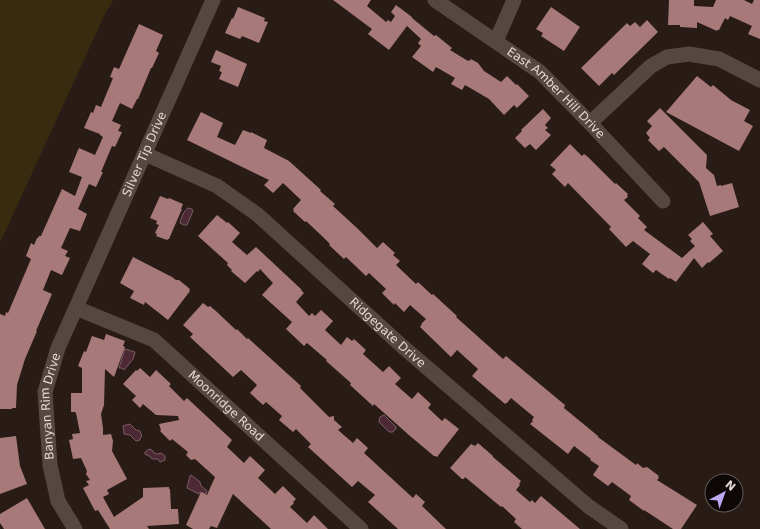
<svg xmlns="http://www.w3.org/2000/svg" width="760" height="529" font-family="'DejaVu Sans',sans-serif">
<rect width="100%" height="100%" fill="#291b16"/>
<path fill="#392b0f" d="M 0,0 L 113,0 L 105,14 L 0,243 Z"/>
<path fill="#4d2835" stroke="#7a5d65" d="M 188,208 L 192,209 L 193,211 L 187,225 L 184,225 L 180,223 C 181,217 184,211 188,208 Z
M 125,349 L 135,352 L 133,359 L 124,370 L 122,368 L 119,368 Z
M 384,415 L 396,427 L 396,429 L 394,430 L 393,432 L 389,432 L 379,422 L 380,417 Z
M 130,424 L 136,430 L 140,431 L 142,436 L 140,438 L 140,440 L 136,441 L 130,435 L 124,434 L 123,426 Z
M 149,449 L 152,450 L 153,452 L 157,454 L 161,453 L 165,456 L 165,460 L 160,462 L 158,459 L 153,459 L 151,458 L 151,457 L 145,454 L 145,452 Z
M 191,475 L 200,482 L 201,486 L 207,491 L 206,494 L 200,492 L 199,494 L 187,488 L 190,476 Z"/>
<path fill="#a77a79" d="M 333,0 L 371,0 L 367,6 L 386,22 L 388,20 L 391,22 L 395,16 L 391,12 L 396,5 L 412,17 L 412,18 L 434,36 L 436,35 L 452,48 L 450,50 L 468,61 L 469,60 L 470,61 L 471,59 L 478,63 L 484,71 L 501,82 L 507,76 L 516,85 L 517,84 L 529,96 L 517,108 L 514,105 L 504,115 L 489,99 L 465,85 L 462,90 L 451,84 L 455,78 L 436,67 L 433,72 L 412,57 L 421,46 L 418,43 L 421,39 L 407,26 L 389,50 L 368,34 L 372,29 Z
M 669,0 L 694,0 L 694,6 L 713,7 L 716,0 L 744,0 L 752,4 L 754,0 L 760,0 L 760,39 L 748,34 L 752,26 L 730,16 L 728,20 L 725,18 L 719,30 L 717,30 L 717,31 L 697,22 L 697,28 L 680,27 L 680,25 L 668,25 Z
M 238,7 L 265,18 L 264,21 L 268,22 L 259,43 L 242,36 L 240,39 L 225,33 L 232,18 L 233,19 Z
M 551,7 L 580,27 L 564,51 L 541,36 L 543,33 L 536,29 Z
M 647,20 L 658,32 L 614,75 L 612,73 L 599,86 L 581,68 L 627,23 L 630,26 L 635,22 L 640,27 Z
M 139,24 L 163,35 L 156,51 L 159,53 L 152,68 L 151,68 L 138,99 L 137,99 L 132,109 L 120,103 L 112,121 L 121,125 L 118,131 L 122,132 L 115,147 L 112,146 L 101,172 L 103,172 L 96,187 L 89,184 L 78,209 L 87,214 L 80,231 L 70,228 L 61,248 L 68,251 L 65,256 L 70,258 L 62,275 L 51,270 L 43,290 L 52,294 L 36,331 L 37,331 L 25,359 L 17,385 L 16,408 L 12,408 L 12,409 L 0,409 L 0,314 L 5,316 L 6,312 L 8,313 L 31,259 L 26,256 L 31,243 L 34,245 L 37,238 L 38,238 L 39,236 L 41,236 L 62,189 L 75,196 L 82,177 L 69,172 L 78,150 L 79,148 L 95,155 L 103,137 L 100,135 L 100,134 L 84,128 L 91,112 L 93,113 L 96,105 L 101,107 L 113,78 L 110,77 L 114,67 L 119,69 Z
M 216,50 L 247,64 L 238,87 L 219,79 L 222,72 L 219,71 L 221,66 L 211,62 Z
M 697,76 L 711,87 L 713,85 L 731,100 L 750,110 L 744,121 L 753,126 L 739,151 L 666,112 Z
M 660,108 L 707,155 L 706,168 L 714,175 L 717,186 L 721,185 L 721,186 L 732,183 L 739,207 L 710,216 L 699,182 L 664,147 L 659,151 L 648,140 L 650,138 L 646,133 L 652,126 L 647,121 Z
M 543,109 L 551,118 L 545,125 L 548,128 L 545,130 L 551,135 L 536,150 L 530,144 L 525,148 L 515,138 L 522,131 L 521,130 Z
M 201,112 L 223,123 L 217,137 L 235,145 L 243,130 L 251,133 L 251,132 L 267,140 L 264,148 L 289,161 L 321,190 L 320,191 L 335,204 L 333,206 L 357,228 L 377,248 L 383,242 L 395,253 L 393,255 L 400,261 L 396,265 L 416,284 L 418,282 L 432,295 L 433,294 L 457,316 L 456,317 L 503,359 L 506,356 L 565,405 L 564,408 L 598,436 L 598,437 L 636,465 L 637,463 L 643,468 L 647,467 L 659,476 L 658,477 L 659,478 L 657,480 L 697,505 L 681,529 L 673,529 L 644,510 L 644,511 L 629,500 L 631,496 L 612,482 L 608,486 L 593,475 L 599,466 L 590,460 L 591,459 L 574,446 L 568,454 L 530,424 L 533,421 L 532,420 L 534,417 L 511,398 L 507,403 L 506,403 L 505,404 L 472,376 L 478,369 L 457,350 L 451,357 L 420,327 L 422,324 L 421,324 L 426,319 L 410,305 L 404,312 L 395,303 L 394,305 L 382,293 L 386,289 L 369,273 L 366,276 L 346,257 L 344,259 L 329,245 L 330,244 L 322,236 L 306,221 L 305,222 L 293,211 L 294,210 L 293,209 L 301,200 L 283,183 L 273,193 L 264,185 L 269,180 L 187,140 Z
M 570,144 L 582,156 L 584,154 L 588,157 L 615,184 L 616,183 L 628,194 L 627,196 L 628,197 L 624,200 L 640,216 L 638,218 L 647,227 L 644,230 L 682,258 L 695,246 L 690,241 L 692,239 L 688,235 L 703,222 L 713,234 L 710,236 L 723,251 L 709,263 L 708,262 L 702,268 L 694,258 L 676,282 L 670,278 L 669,279 L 656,270 L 653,273 L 642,264 L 650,254 L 633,241 L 626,247 L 609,229 L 611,227 L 568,183 L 565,187 L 552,174 L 556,170 L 550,165 Z
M 160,196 L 168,199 L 169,198 L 183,204 L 181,209 L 182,209 L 169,239 L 168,239 L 167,240 L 156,236 L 157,234 L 155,233 L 159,225 L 156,224 L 157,221 L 150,218 Z
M 217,215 L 227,223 L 228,222 L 240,233 L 232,242 L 247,255 L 256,247 L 302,290 L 301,290 L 304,293 L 296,302 L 309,316 L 312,313 L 315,316 L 321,310 L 333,321 L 325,330 L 341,345 L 347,337 L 352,341 L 354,339 L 366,350 L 363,354 L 383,372 L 389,366 L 401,378 L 395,384 L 412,399 L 418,392 L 431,404 L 428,408 L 442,421 L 445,418 L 459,429 L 437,457 L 435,456 L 434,456 L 410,436 L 374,404 L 373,406 L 350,385 L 351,383 L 326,361 L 327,360 L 307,343 L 304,346 L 286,329 L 292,322 L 262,295 L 273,283 L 260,269 L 258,272 L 257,271 L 245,283 L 231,271 L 232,270 L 227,265 L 228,263 L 198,236 Z
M 133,257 L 172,277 L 176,280 L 179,280 L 190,289 L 189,290 L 190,291 L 168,320 L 145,302 L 144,305 L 130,298 L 134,291 L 120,283 Z
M 203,303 L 208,307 L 210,306 L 217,312 L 236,330 L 237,329 L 247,339 L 248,338 L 301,386 L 300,388 L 329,417 L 334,416 L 334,420 L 342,427 L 338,430 L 353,443 L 357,438 L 368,448 L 364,453 L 413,498 L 416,494 L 425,502 L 422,506 L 446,529 L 398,529 L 368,502 L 375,495 L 358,481 L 352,487 L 308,447 L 311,444 L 296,429 L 293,432 L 279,420 L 282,416 L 266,402 L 263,405 L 250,393 L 257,385 L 241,370 L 233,377 L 217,362 L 190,337 L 193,334 L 183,325 Z
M 106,334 L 125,341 L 123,346 L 125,347 L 114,377 L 105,369 L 104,405 L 101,414 L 103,428 L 103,435 L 111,434 L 113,441 L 112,451 L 127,479 L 107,490 L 109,494 L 103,497 L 114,517 L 143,497 L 143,488 L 169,487 L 169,489 L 170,489 L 171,509 L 178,509 L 179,524 L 147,526 L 149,529 L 110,529 L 98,510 L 95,511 L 83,488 L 89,485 L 86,481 L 90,480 L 86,474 L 87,471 L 81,458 L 73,459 L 69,440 L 73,439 L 72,434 L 80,433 L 76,413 L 75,412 L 71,412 L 71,393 L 82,393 L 82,368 L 78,366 L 84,351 L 86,352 L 92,336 L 104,340 Z
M 140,368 L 150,377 L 156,370 L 171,384 L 169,386 L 184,401 L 187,398 L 232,440 L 227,447 L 244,463 L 250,456 L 265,470 L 258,478 L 275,494 L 283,486 L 296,499 L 293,502 L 294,503 L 290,507 L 307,523 L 314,515 L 328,529 L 271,529 L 233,494 L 217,528 L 211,526 L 209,529 L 193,529 L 186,525 L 201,492 L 207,495 L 215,477 L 195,459 L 191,460 L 186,455 L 188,452 L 172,439 L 170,441 L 160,431 L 161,430 L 159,424 L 179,420 L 178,416 L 156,415 L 143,404 L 140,408 L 132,400 L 136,396 L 123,384 L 136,370 L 137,371 Z
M 16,436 L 20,466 L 27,484 L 0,494 L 0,438 Z
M 478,443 L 493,456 L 493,457 L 521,481 L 519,484 L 520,485 L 516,490 L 530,502 L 532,500 L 535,503 L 541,496 L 580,529 L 522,529 L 514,522 L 516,519 L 502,506 L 501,507 L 465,477 L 464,479 L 462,479 L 450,468 L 471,444 L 475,446 Z
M 27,498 L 45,529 L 4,529 L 0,523 L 0,514 Z"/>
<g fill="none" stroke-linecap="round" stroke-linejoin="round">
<g stroke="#564741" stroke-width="15">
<path id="s1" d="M 435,0 L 540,72 L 590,123 L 663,201"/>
<path d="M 496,41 L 514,0"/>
<path d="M 590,123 L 651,66 L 667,57 L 689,54 L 719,59 L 760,80"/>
<path id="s2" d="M 145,154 L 217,186 L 258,215 L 403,347 L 588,506 L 621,529"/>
<path id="s3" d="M 76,308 L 154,340 L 361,529"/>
<path id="s4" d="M 75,529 L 58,501 L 50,465 L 45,392 L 58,348 L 213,0"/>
</g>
</g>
<g text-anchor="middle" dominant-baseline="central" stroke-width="4" stroke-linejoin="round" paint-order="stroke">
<g font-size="12" fill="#e2d9d5" stroke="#0d0706">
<text stroke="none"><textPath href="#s1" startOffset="153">East Amber Hill Drive</textPath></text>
<text stroke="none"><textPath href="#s4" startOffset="401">Silver Tip Drive</textPath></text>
<text stroke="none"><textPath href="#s2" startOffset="304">Ridgegate Drive</textPath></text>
<text stroke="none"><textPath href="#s3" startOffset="182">Moonridge Road</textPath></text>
<text stroke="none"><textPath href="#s4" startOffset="129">Banyan Rim Drive</textPath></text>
</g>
</g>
<g transform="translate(724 493) rotate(41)"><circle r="19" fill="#0d0706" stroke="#625b59"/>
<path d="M0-3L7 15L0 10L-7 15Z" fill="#bea9f5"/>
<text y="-6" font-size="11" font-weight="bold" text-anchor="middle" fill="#e2d9d5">N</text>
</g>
</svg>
